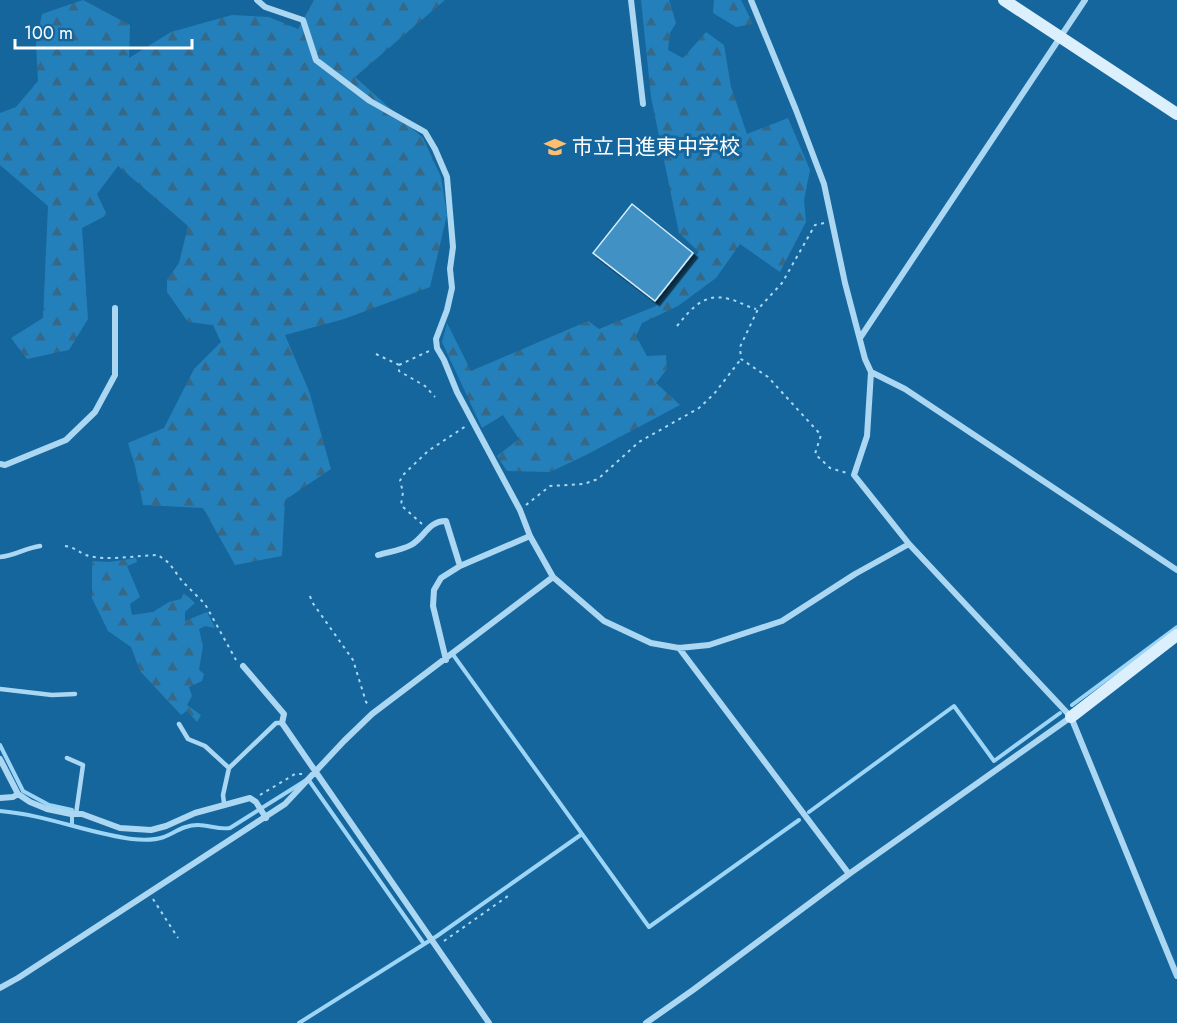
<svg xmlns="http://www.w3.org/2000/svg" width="1177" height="1023" font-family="Jost,'Noto Sans JP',sans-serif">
<defs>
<pattern id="forest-firs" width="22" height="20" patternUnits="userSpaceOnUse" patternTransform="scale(1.5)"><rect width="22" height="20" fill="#2480ba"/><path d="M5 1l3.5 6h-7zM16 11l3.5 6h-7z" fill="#366988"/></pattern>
<filter id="shadow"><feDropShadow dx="4.5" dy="4.5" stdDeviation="0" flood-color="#0009"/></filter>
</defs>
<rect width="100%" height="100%" fill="#15669d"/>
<path fill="url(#forest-firs)" d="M 83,0 L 130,25 L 129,58 L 171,32 L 232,15 L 269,17 L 298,29 L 314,0 L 445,0 L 355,77 L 423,138 L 441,177 L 447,215 L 430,287 L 344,319 L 285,335 L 309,391 L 331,469 L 285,500 L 282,556 L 235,565 L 203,508 L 143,505 L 135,466 L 128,443 L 164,428 L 194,369 L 221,342 L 213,325 L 188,322 L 167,292 L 167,280 L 179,263 L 188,226 L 118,166 L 97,194 L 107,215 L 82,228 L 88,319 L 69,350 L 27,359 L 11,338 L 43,318 L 48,206 L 0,165 L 0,113 L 16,107 L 38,81 L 36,44 L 42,14 Z
M 641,0 L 669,0 L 676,23 L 670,33 L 668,50 L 683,58 L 706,32 L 724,45 L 731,87 L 747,134 L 788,118 L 810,170 L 804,200 L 806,222 L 780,272 L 740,244 L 716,278 L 678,306 L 642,323 L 636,336 L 647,356 L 666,355 L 667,369 L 656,383 L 680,405 L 586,455 L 550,472 L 507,471 L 497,456 L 519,439 L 503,415 L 482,428 L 442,342 L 447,323 L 471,371 L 588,321 L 599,329 L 656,306 L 699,252 L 679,233 L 651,97 Z
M 714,0 L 741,0 L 753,24 L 736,27 L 713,13 Z
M 136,558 L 137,562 L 127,566 L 140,597 L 130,604 L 132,615 L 153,612 L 169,602 L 181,599 L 184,593 L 195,603 L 185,612 L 185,621 L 207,612 L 215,628 L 205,626 L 199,629 L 203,646 L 199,670 L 204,674 L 202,681 L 189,687 L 192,696 L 187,705 L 201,715 L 197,722 L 187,711 L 181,715 L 140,671 L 131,647 L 108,631 L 92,598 L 92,561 L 109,562 Z"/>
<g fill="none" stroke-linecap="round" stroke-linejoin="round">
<path stroke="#9dd5f6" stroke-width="4" d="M 454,656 L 649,927 L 799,820
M 1072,705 L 1177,627
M 0,745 L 23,791 L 49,805 L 72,810 L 72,824
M 0,811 C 47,815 87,833 132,839 C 141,840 155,840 164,837 C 176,832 184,825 198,825 C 209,825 219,830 230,828 L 308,779 L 424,944
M 809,812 L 954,706 L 994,761 L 1060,713
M 299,1023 L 437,936 L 582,834"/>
</g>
<path fill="#4291c5" stroke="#d3edfd" stroke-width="1.5" filter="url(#shadow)" d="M 632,204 L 693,253 L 655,301 L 593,253 Z"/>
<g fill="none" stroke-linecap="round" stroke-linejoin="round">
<path stroke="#abd7f3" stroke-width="2" stroke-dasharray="3 4.5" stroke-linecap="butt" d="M 824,223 L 815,225 L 782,283 L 758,309 L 740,347 L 741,359 L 768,377 L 821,435 L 815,454 L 830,468 L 847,473
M 677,326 C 691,309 704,292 729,299 C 739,301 747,307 756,309
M 376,354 L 399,365 L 399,371 L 425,386 L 435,397
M 399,365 L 429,351
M 526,505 L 550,486 L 584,484 L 598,479 L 639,442 L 699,408 L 714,394 L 741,359
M 422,524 L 401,505 L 403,492 L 400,481 L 402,476 L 428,451 L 466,426
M 65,546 C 74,547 78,552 86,555 C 106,562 138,555 158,555 L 169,563 L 182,581 L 205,604 L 236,660
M 310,596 L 312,602 L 353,660 L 366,702 L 370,706
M 260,795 L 295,774 L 302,774
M 153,899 L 178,938
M 444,941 L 508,896"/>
<path stroke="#abd7f3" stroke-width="4.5" d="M 0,557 C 15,556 25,548 40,546
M 0,689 L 52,695 L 75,694
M 179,724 L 188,739 L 205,746 L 229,768
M 67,758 L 83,765 L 76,814
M 224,803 L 223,795 L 229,768 L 276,723 L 282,723"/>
<path stroke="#abd7f3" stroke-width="6" d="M 257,0 L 265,7 L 303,20 L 316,60 L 370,101 L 425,132 L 435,149 L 447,177 L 453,247 L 450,269 L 452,288 L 447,310 L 436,339 L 437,348 L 444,360 L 457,392 L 520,510 L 530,536 L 553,577 L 604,621 L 651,643 L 679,648 L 709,645 L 782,621 L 855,574 L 909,544
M 631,0 L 643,104
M 751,0 L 796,110 L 824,184 L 845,283 L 865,359 L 871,372 L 867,436 L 854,475 L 909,544 L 1071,717 L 1177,976
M 860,338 L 1085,0
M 871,372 L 905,389 L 1177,570
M 0,464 L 5,465 L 66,440 L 95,412 L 115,375 L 115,308
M 378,555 C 388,552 402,550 411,545 C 425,537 428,521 446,521 L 460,566
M 679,648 L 849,874
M 446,660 L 433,606 L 434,590 L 441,578 L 460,566 L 530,536
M 243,666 L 284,714 L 282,723 L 489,1023
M 0,759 L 18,794
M 0,798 L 13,797 L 18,794 L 30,802 L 47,809 L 71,814 L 82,814 L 120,828 L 151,830 L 166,826 L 195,813 L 250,798 L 256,802 L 266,818
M 0,988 L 18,978 L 285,804 L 344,741 L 372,714 L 553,577
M 646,1023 L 693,990 L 849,874 L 1071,717"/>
<path stroke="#dbeffd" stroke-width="12" d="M 1004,0 L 1177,114
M 1071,717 L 1177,635"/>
</g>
<defs>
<symbol id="school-bare" viewBox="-9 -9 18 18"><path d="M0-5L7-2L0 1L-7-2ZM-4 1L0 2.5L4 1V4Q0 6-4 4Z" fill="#ffbe6d" stroke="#15669d" stroke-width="2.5" paint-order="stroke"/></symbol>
</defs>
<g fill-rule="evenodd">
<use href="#school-bare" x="540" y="132" width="30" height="30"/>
</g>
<g text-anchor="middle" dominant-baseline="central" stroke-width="6" stroke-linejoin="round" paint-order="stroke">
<g font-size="21" fill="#fff" stroke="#15669d" text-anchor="start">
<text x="572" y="147">市立日進東中学校</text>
</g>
</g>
<path d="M15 39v9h177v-9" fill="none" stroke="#ffffff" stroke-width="3"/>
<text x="24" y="39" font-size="18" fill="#ffffff" stroke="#15669d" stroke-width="4.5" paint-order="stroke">100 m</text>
</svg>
